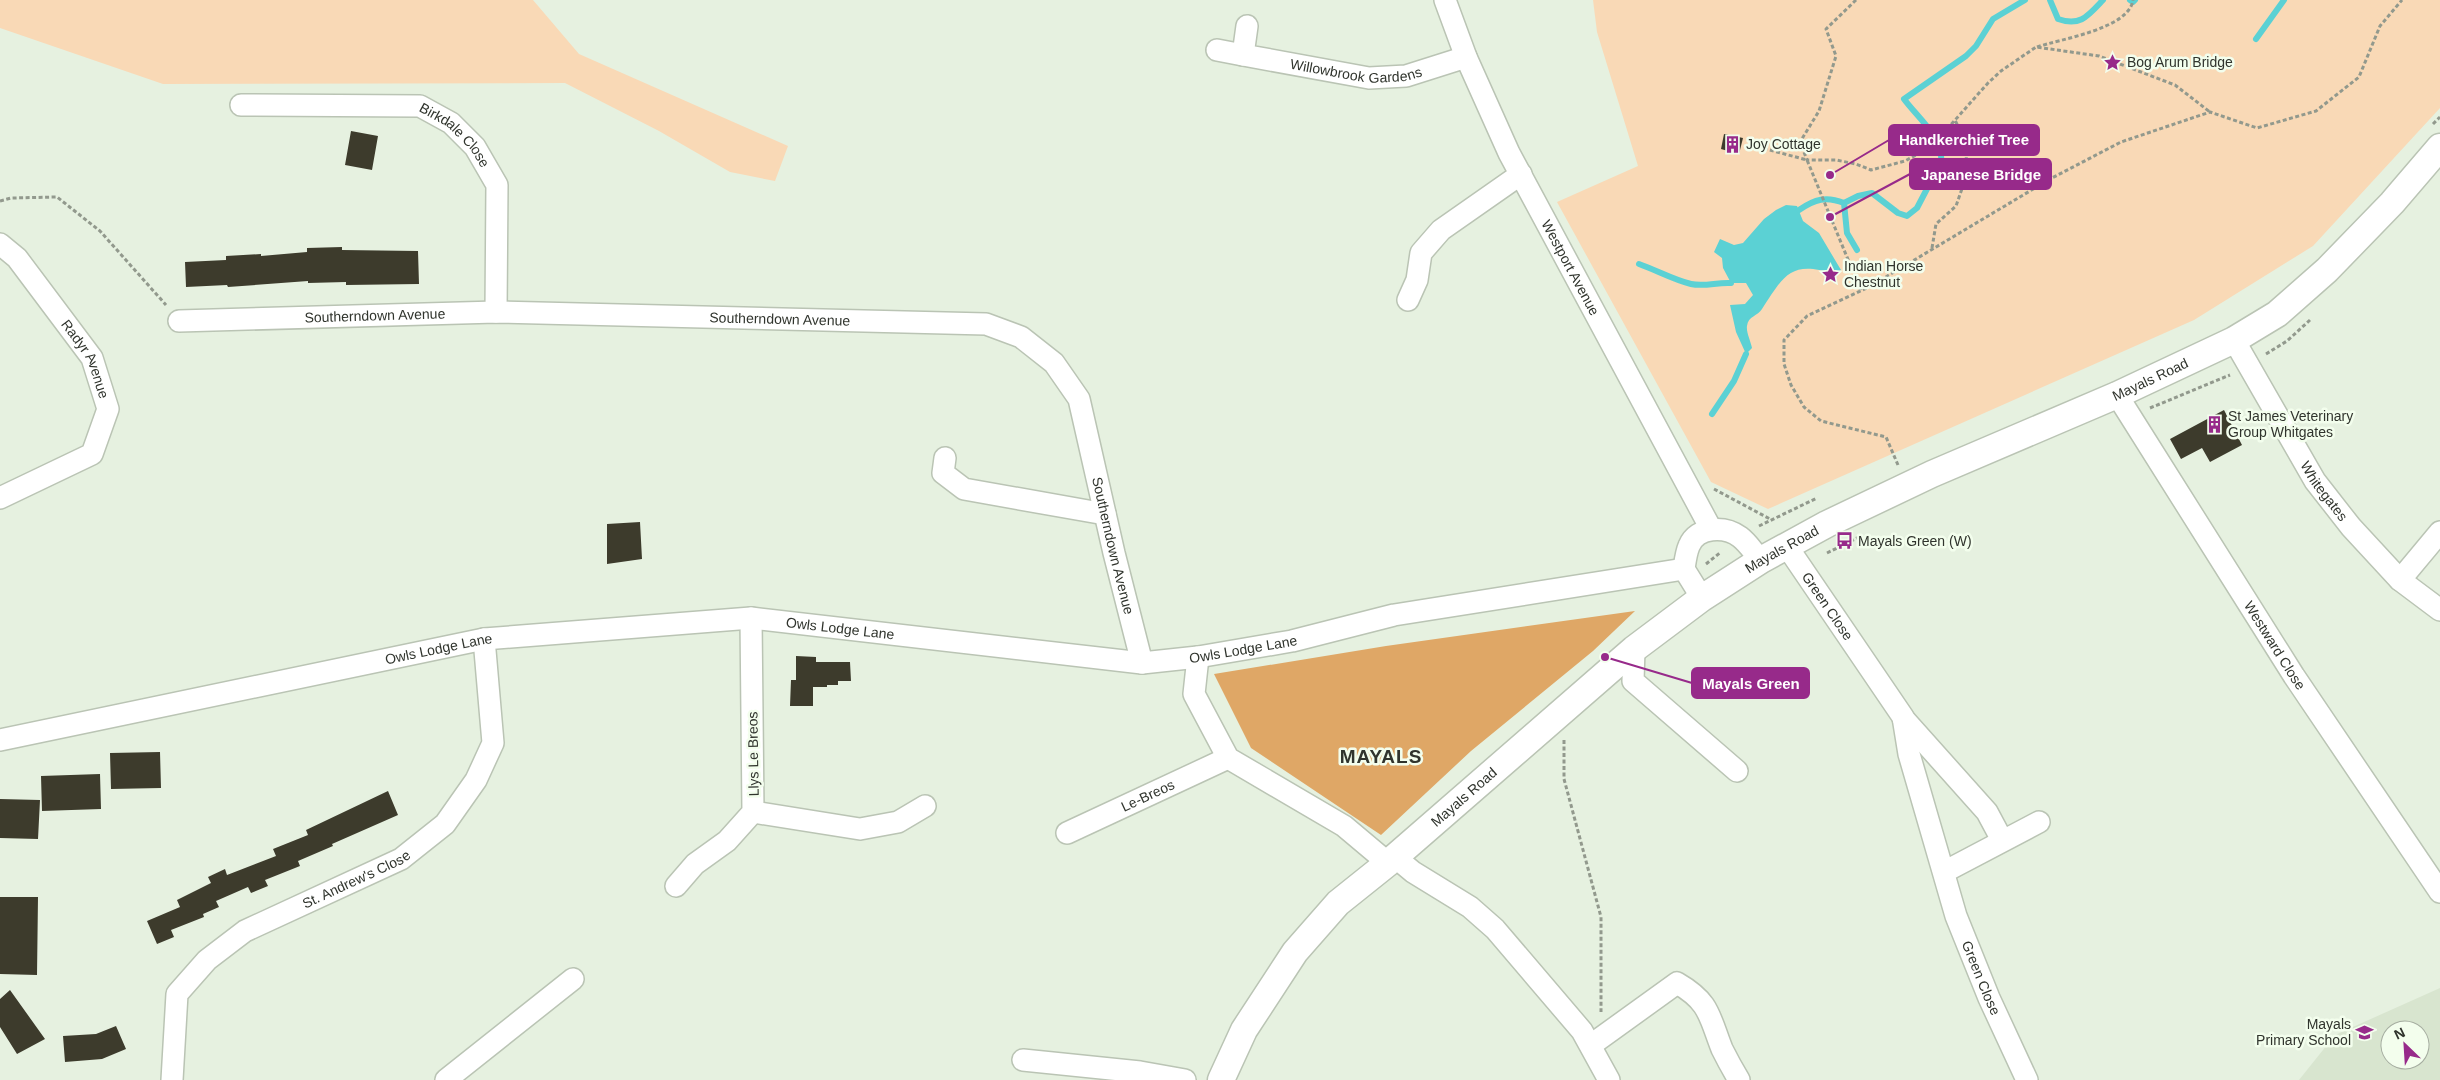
<svg xmlns="http://www.w3.org/2000/svg" width="2440" height="1080" font-family="Arial,sans-serif">
<rect width="100%" height="100%" fill="#e6f1e0"/>
<path fill="#d8e5cf" fill-rule="evenodd" d="M 2440,988 L 2440,1080 L 2299,1080 L 2335,1035 ZM 2390,1030 L 2420,1030 L 2420,1060 L 2390,1060 Z"/>
<path fill="#f9d9b6" d="M 0,0 L 533,0 L 579,54 L 788,146 L 775,181 L 730,172 L 659,131 L 565,83 L 163,84 L 0,28 Z
M 1593,0 L 2440,0 L 2440,108 L 2313,246 L 2194,320 L 1768,509 L 1711,482 L 1557,202 L 1638,166 L 1597,32 Z"/>
<path fill="#dfa766" d="M 1635,611 L 1593,651 L 1471,751 L 1381,835 L 1251,748 L 1214,674 L 1386,646 Z"/>
<path fill="#5bd1d4" d="M 1786,205 L 1797,206 L 1803,221 L 1819,233 L 1841,270 L 1834,274 C 1791,260 1784,275 1762,309 C 1758,316 1748,316 1747,326 C 1746,332 1751,342 1752,348 L 1746,354 L 1736,332 L 1730,305 L 1745,304 L 1753,295 L 1746,283 L 1731,283 L 1723,268 L 1722,258 L 1714,252 L 1720,239 L 1734,245 L 1743,243 L 1764,219 L 1776,210 Z"/>
<g fill="none" stroke-linecap="round" stroke-linejoin="round">
<path stroke="#5bd1d4" stroke-width="6" d="M 2050,0 L 2058,19 C 2080,27 2088,16 2103,0
M 2130,0 L 2133,2 L 2135,0
M 2256,39 L 2284,0
M 1844,203 L 1858,196 L 1872,193 L 1898,213 L 1907,216 L 1917,208 L 1941,162 C 1944,138 1917,117 1904,99 L 1966,56 L 1976,46 L 1993,19 L 2025,0
M 1799,210 C 1815,199 1826,196 1844,203 L 1847,233 L 1857,250
M 1639,264 C 1656,270 1674,280 1691,284 C 1705,287 1717,282 1731,283
M 1712,414 L 1734,381 L 1746,354"/>
</g>
<path fill="#3d3b2c" d="M 351,131 L 378,136 L 372,170 L 345,165 Z
M 1724,134 L 1743,138 L 1739,154 L 1721,149 Z
M 342,247 L 342,250 L 418,251 L 419,284 L 346,285 L 346,282 L 308,283 L 308,281 L 228,287 L 227,285 L 186,287 L 185,262 L 226,260 L 226,256 L 261,254 L 261,256 L 307,252 L 307,248 Z
M 2224,410 L 2242,445 L 2210,462 L 2202,448 L 2181,459 L 2170,439 Z
M 640,522 L 642,559 L 607,564 L 607,524 Z
M 796,656 L 816,657 L 816,662 L 850,662 L 851,681 L 838,681 L 838,685 L 827,685 L 827,687 L 813,687 L 813,706 L 790,706 L 791,680 L 796,680 Z
M 160,752 L 161,788 L 111,789 L 110,753 Z
M 100,774 L 101,809 L 42,811 L 41,776 Z
M 388,791 L 398,815 L 332,844 L 333,846 L 298,861 L 300,866 L 265,880 L 268,886 L 251,893 L 248,887 L 216,901 L 219,907 L 203,914 L 204,917 L 171,930 L 174,937 L 157,944 L 147,921 L 180,907 L 177,900 L 211,883 L 208,877 L 225,869 L 227,875 L 276,856 L 273,849 L 308,835 L 306,830 Z
M 0,799 L 40,800 L 38,839 L 0,838 Z
M 0,897 L 38,897 L 37,975 L 0,974 Z
M 10,990 L 45,1039 L 17,1054 L 0,1027 L 0,999 Z
M 116,1026 L 126,1049 L 102,1059 L 65,1062 L 63,1036 L 96,1034 Z"/>
<g fill="none" stroke-linecap="round" stroke-linejoin="round">
<defs>
<g id="minor">
<path id="s1" d="M 1445,0 L 1466,57 L 1509,153 L 1711,529"/>
<path id="s2" d="M 1247,26 L 1243,55 L 1369,78 L 1406,76 L 1466,57"/>
<path d="M 1217,50 L 1243,55"/>
<path id="s3" d="M 241,105 L 420,106 L 451,123 L 475,147 L 497,185 L 496,312"/>
<path id="s4" d="M 0,244 L 17,258 L 92,358 L 108,409 L 92,454 L 0,498"/>
<path d="M 1408,300 L 1417,280 L 1421,253 L 1441,230 L 1521,174"/>
<path id="s5" d="M 179,321 L 496,312 L 986,324 L 1021,337 L 1054,363 L 1079,399 L 1114,553 L 1142,663"/>
<path id="s6" d="M 2234,340 L 2315,481 L 2351,527 L 2400,580 L 2440,610"/>
<path id="s7" d="M 2117,395 L 2294,676 L 2440,892"/>
<path d="M 945,458 L 943,473 L 964,489 L 1105,514"/>
<path id="s8" d="M 1786,545 L 1903,717 L 1909,754 L 1956,916 L 1989,998 L 2027,1080"/>
<path d="M 2400,580 L 2440,532"/>
<path d="M 1702,598 L 1684,569 C 1685,562 1686,553 1689,546 C 1697,526 1725,526 1740,537 C 1748,543 1754,553 1761,560"/>
<path d="M 1634,649 L 1633,681 L 1737,771"/>
<path d="M 1198,657 L 1194,694 L 1228,758 L 1344,826 L 1388,863"/>
<path d="M 1903,718 L 1987,812 L 2002,840"/>
<path id="s9" d="M 0,740 L 484,639 L 751,618 L 1142,663 L 1198,657 L 1292,641 L 1394,615 L 1684,569"/>
<path d="M 753,812 L 860,829 L 898,822 L 925,806"/>
<path id="s10" d="M 1067,833 L 1228,758"/>
<path d="M 1395,857 L 1413,872 L 1470,907 L 1495,929 L 1582,1031 L 1609,1080"/>
<path d="M 1944,872 L 2039,822"/>
<path d="M 676,886 L 695,864 L 727,841 L 753,812 L 751,618"/>
<path d="M 1591,1045 L 1677,983 C 1710,1002 1709,1016 1722,1049 C 1727,1059 1733,1070 1739,1080"/>
<path d="M 1023,1060 L 1140,1072 L 1185,1080"/>
<path id="s11" d="M 172,1080 L 177,994 L 207,960 L 245,931 L 401,859 L 445,824 L 476,780 L 493,743 L 484,639"/>
<path d="M 446,1080 L 573,979"/>
</g>
<g id="major">
<path id="s12" d="M 1221,1080 L 1244,1030 L 1295,952 L 1338,903 L 1388,863 L 1634,649 L 1702,598 L 1761,560 L 1827,524 L 1932,474 L 2117,395 L 2234,340 L 2277,314 L 2327,270 L 2392,203 L 2440,147"/>
</g>
</defs>
<use href="#minor" stroke="#bac4b4" stroke-width="24"/>
<use href="#major" stroke="#bac4b4" stroke-width="29"/>
<path stroke="#92998d" stroke-width="3" stroke-dasharray="4 2.5" stroke-linecap="butt" d="M 1856,0 L 1826,29 L 1836,56 L 1819,111 L 1800,142 L 1807,160 L 1836,160 L 1856,164 L 1871,170 L 1905,161 L 1931,147 L 1988,83 L 2001,71 L 2036,47 L 2099,56 L 2175,85 L 2210,112
M 2037,47 C 2060,39 2129,29 2133,0
M 2433,124 L 2440,117
M 1751,145 L 1807,160 L 1861,291
M 0,201 L 11,198 L 57,197 L 100,231 L 166,305
M 1932,248 L 1936,224 L 1956,206 L 1965,180 L 1967,145 L 1955,120
M 2266,354 L 2287,341 L 2310,320
M 2150,408 L 2230,375
M 1898,465 L 1886,437 L 1821,421 L 1804,407 L 1791,385 L 1784,364 L 1784,340 L 1807,316 L 1869,287 L 2050,179 L 2121,142 L 2210,112 L 2257,128 L 2316,111 L 2359,77 L 2380,26 L 2402,0
M 1714,489 L 1770,519
M 1759,526 L 1817,498
M 1827,553 L 1859,537
M 1706,564 L 1721,552
M 1564,740 L 1564,779 L 1601,917 L 1601,1012"/>
<use href="#minor" stroke="#fff" stroke-width="21"/>
<use href="#major" stroke="#fff" stroke-width="26"/>
</g>
<defs>
<symbol id="sight-bare" viewBox="-9 -9 18 18"><path d="M0-6L1.8-2.2L6-1.7L2.9 1.2L3.7 5.4L0 3.3L-3.7 5.4L-2.9 1.2L-6-1.7L-1.8-2.2Z" fill="#972a8a" stroke="#f3feed" stroke-width="2.5" paint-order="stroke"/></symbol>
<symbol id="building-bare" viewBox="-9 -9 18 18"><path d="M-4-6H4V6H1V3H-1V6H-4ZM-2.5-4.3h1.7v1.8h-1.7ZM.8-4.3h1.7v1.8H.8ZM-2.5-1h1.7V.8h-1.7ZM.8-1h1.7V.8H.8Z" fill="#972a8a" stroke="#f3feed" stroke-width="2.5" paint-order="stroke"/></symbol>
<symbol id="bus-bare" viewBox="-9 -9 18 18"><path d="M-5-6H5V4H4V6H2V4H-2V6H-4V4H-5ZM-3.5-4V0h7V-4ZM-3.5 1.2v1.5H-2V1.2ZM2 1.2v1.5H3.5V1.2Z" fill="#972a8a" stroke="#f3feed" stroke-width="2.5" paint-order="stroke"/></symbol>
<symbol id="school-bare" viewBox="-9 -9 18 18"><path d="M0-5L7-2L0 1L-7-2ZM-4 1L0 2.5L4 1V4Q0 6-4 4Z" fill="#972a8a" stroke="#f3feed" stroke-width="2.5" paint-order="stroke"/></symbol>
</defs>
<g fill-rule="evenodd">
<use href="#sight-bare" x="2100" y="50" width="25" height="25"/>
<use href="#building-bare" x="1720" y="132" width="25" height="25"/>
<use href="#sight-bare" x="1818" y="262" width="25" height="25"/>
<use href="#building-bare" x="2202" y="412" width="25" height="25"/>
<use href="#bus-bare" x="1832" y="528" width="25" height="25"/>
<use href="#school-bare" x="2352" y="1020" width="25" height="25"/>
</g>
<g text-anchor="middle" dominant-baseline="central" stroke-width="5" stroke-linejoin="round" paint-order="stroke">
<g font-size="14" fill="#30342d" stroke="#f3feed" text-anchor="start">
<text x="2127" y="62">Bog Arum Bridge</text>
<text x="1746" y="144">Joy Cottage</text>
<text x="1844" y="266">Indian Horse<tspan x="1844" dy="16">Chestnut</tspan></text>
<text x="2228" y="416">St James Veterinary<tspan x="2228" dy="16">Group Whitgates</tspan></text>
<text x="1858" y="541">Mayals Green (W)</text>
<text x="2351" y="1024" text-anchor="end">Mayals<tspan x="2351" dy="16">Primary School</tspan></text>
</g>
<g font-size="14" fill="#30342d" stroke="#f3feed">
<text stroke="none"><textPath href="#s2" startOffset="144">Willowbrook Gardens</textPath></text>
<text stroke="none"><textPath href="#s3" startOffset="225">Birkdale Close</textPath></text>
<text stroke="none"><textPath href="#s1" startOffset="296">Westport Avenue</textPath></text>
<text stroke="none"><textPath href="#s5" startOffset="196">Southerndown Avenue</textPath></text>
<text stroke="none"><textPath href="#s5" startOffset="601">Southerndown Avenue</textPath></text>
<text stroke="none"><textPath href="#s4" startOffset="145">Radyr Avenue</textPath></text>
<text stroke="none"><textPath href="#s12" startOffset="1188">Mayals Road</textPath></text>
<text stroke="none"><textPath href="#s6" startOffset="176">Whitegates</textPath></text>
<text stroke="none"><textPath href="#s5" startOffset="1081">Southerndown Avenue</textPath></text>
<text stroke="none"><textPath href="#s12" startOffset="782">Mayals Road</textPath></text>
<text stroke="none"><textPath href="#s8" startOffset="74">Green Close</textPath></text>
<text stroke="none"><textPath href="#s9" startOffset="852">Owls Lodge Lane</textPath></text>
<text stroke="none"><textPath href="#s7" startOffset="296">Westward Close</textPath></text>
<text stroke="none"><textPath href="#s9" startOffset="1258">Owls Lodge Lane</textPath></text>
<text stroke="none"><textPath href="#s9" startOffset="448">Owls Lodge Lane</textPath></text>
<text transform="translate(753 754) rotate(-91)">Llys Le Breos</text>
<text stroke="none"><textPath href="#s10" startOffset="89">Le-Breos</textPath></text>
<text stroke="none"><textPath href="#s12" startOffset="378">Mayals Road</textPath></text>
<text stroke="none"><textPath href="#s11" startOffset="302">St. Andrew's Close</textPath></text>
<text stroke="none"><textPath href="#s8" startOffset="481">Green Close</textPath></text>
</g>
<g font-size="19" font-weight="bold" letter-spacing="1" fill="#30342d" stroke="#f3feed">
<text x="1381" y="756">MAYALS</text>
</g>
</g>
<path fill="none" stroke="#972a8a" stroke-width="2" d="M1830 175L1889 140M1830 217L1910 174M1605 657L1692 683"/>
<g fill="#972a8a" stroke="#f3feed" stroke-width="2">
<circle cx="1830" cy="175" r="5"/>
<circle cx="1830" cy="217" r="5"/>
<circle cx="1605" cy="657" r="5"/>
</g>
<g fill="#972a8a" stroke="#972a8a" stroke-width="2">
<rect x="1889" y="125" width="150" height="30" rx="5"/>
<rect x="1910" y="159" width="141" height="30" rx="5"/>
<rect x="1692" y="668" width="117" height="30" rx="5"/>
</g>
<g font-size="15" text-anchor="middle" font-weight="bold" fill="#fff">
<text x="1964" y="145">Handkerchief Tree</text>
<text x="1981" y="180">Japanese Bridge</text>
<text x="1751" y="689">Mayals Green</text>
</g>
<g transform="translate(2405 1045) rotate(335)"><circle r="24" fill="#f3feed" stroke="#a5ada0"/>
<path d="M0-4L9 19L0 12L-9 19Z" fill="#972a8a"/>
<text y="-8" font-size="14" font-weight="bold" text-anchor="middle" fill="#30342d">N</text>
</g>
</svg>
